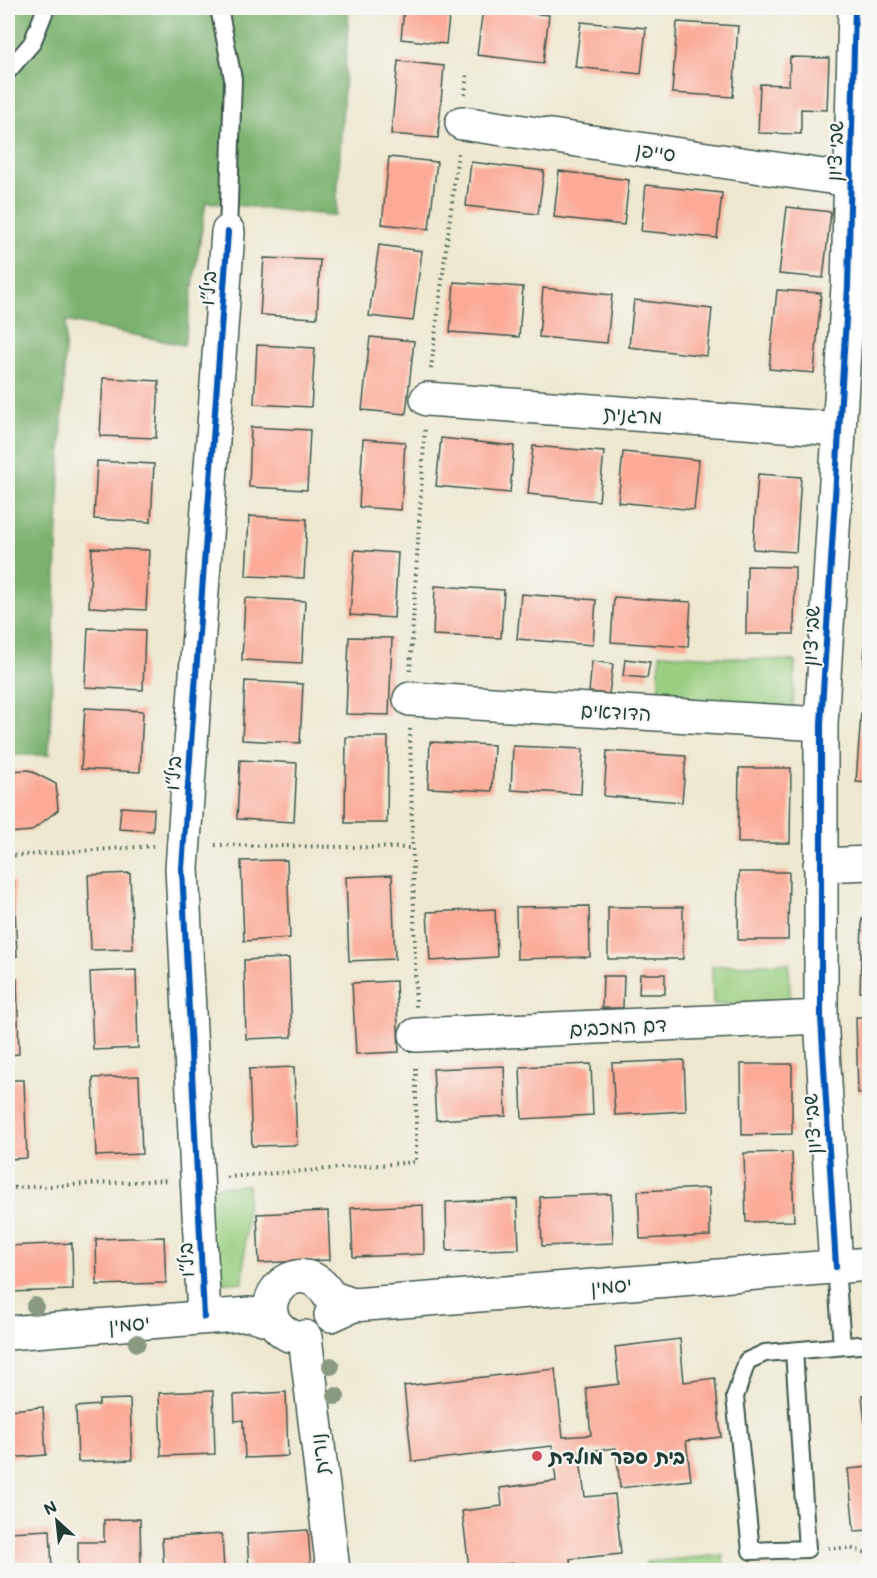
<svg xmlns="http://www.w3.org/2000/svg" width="877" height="1578" font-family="Mali,'Playpen Sans Hebrew',sans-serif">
<rect width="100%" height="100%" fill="#f6f6f2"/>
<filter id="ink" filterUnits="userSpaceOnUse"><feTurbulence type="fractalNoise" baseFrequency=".0167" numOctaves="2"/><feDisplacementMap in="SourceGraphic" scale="12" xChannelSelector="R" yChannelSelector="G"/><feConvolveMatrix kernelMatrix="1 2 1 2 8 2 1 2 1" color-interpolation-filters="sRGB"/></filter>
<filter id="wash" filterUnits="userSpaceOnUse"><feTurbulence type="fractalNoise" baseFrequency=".008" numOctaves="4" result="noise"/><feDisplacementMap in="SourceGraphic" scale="24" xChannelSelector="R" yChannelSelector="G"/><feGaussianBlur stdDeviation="1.35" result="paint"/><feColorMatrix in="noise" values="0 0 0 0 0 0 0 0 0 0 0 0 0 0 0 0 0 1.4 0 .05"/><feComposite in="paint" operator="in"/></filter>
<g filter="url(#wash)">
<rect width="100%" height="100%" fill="#eee8d0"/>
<path fill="#9acf81" stroke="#5c865a" stroke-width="1.5" d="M 660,654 L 795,661 L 793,708 L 658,701 Z
M 789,963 L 790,1002 L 713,1004 L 712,966 Z
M 248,1185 L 243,1283 L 224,1282 L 208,1256 L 205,1187 Z
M 723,1555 L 724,1570 L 646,1570 L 646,1562 Z"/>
<path fill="#7bb26f" stroke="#4d7852" stroke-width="1.5" d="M 8,8 L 349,8 L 336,216 L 206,202 L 184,345 L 66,321 L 49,755 L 8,755 Z"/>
<g id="blocks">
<path fill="#fbaa97" d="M 404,8 L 450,8 L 446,44 L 401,39 Z
M 483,8 L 549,15 L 543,63 L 477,55 Z
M 581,22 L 646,28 L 641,74 L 575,67 Z
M 677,22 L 738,26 L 733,97 L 672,93 Z
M 790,57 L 829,58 L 827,110 L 801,109 L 801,134 L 758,133 L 760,84 L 789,85 Z
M 398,61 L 444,66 L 438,138 L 391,134 Z
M 389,157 L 437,162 L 429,229 L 382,224 Z
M 471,162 L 544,171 L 538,214 L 466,206 Z
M 559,171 L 629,180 L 624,225 L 554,217 Z
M 646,185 L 722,193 L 717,238 L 641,231 Z
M 787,207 L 831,212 L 823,278 L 779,274 Z
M 379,245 L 422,251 L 413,321 L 369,316 Z
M 264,258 L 320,260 L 317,318 L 260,315 Z
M 454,282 L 523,287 L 519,337 L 450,332 Z
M 543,288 L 612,295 L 607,343 L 539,337 Z
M 777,290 L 821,293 L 814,373 L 769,369 Z
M 634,300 L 712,309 L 707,356 L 629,347 Z
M 370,337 L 414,341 L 406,414 L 362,410 Z
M 257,345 L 315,348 L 311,407 L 254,404 Z
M 103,378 L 159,381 L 156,438 L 100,436 Z
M 251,427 L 310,430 L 307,490 L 249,487 Z
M 441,438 L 514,446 L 510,493 L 436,486 Z
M 363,439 L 405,442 L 401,510 L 359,507 Z
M 533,446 L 604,452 L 599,501 L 528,494 Z
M 623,452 L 699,460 L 694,510 L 618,502 Z
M 97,461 L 154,464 L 151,522 L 94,519 Z
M 758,474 L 801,477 L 796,552 L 753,549 Z
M 249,516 L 307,519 L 304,578 L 246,576 Z
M 92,548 L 149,550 L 146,610 L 89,607 Z
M 355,550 L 398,553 L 394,618 L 350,615 Z
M 747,566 L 795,567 L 794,634 L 746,634 Z
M 435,586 L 504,590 L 501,638 L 433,635 Z
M 521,594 L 596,600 L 593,645 L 517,639 Z
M 614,597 L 691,602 L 688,647 L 611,642 Z
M 245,598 L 305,601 L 302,663 L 242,660 Z
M 866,626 L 870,626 L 870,697 L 862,697 Z
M 88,628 L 145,630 L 143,690 L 85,687 Z
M 349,637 L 392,638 L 389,715 L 346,714 Z
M 625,659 L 650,662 L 647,678 L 623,676 Z
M 592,661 L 613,664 L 609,694 L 589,692 Z
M 245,681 L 303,684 L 300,743 L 242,740 Z
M 85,708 L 143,711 L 140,772 L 81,769 Z
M 861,713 L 870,713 L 870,783 L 856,782 Z
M 346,737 L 388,737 L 387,823 L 345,823 Z
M 430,742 L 494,745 L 492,791 L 428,788 Z
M 513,746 L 583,749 L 581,794 L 511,790 Z
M 607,751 L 686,756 L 682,802 L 604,796 Z
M 240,760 L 297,763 L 294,822 L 237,819 Z
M 739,768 L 791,768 L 790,843 L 738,843 Z
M 29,770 L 56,784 L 58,810 L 31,831 L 8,833 L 8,771 Z
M 121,807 L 154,809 L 153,831 L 119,829 Z
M 287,860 L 290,938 L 244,941 L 241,861 Z
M 739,872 L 789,872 L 788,940 L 738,940 Z
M 130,873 L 133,949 L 91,950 L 88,875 Z
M 392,875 L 395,959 L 349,961 L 346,877 Z
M 8,881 L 14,881 L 17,956 L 8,957 Z
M 589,906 L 590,957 L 517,959 L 516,907 Z
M 608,907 L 683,907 L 683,959 L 608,959 Z
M 495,909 L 497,957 L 430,961 L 427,912 Z
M 862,919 L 870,919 L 870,992 L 860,992 Z
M 289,958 L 292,1037 L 246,1039 L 244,960 Z
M 136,970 L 138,1048 L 93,1050 L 90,972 Z
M 640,974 L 665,974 L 665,994 L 639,994 Z
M 603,976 L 624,976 L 623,1008 L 602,1008 Z
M 8,979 L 17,979 L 19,1054 L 8,1055 Z
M 396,981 L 399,1052 L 356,1054 L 352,983 Z
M 856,1017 L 870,1017 L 870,1093 L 858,1093 Z
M 684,1060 L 686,1111 L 615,1115 L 612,1063 Z
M 591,1064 L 593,1115 L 522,1119 L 520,1067 Z
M 741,1064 L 792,1064 L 792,1134 L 742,1135 Z
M 504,1066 L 506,1116 L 436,1120 L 433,1069 Z
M 294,1067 L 297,1145 L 252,1146 L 249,1069 Z
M 139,1076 L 142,1154 L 96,1156 L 93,1078 Z
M 8,1080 L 24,1080 L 27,1158 L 8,1159 Z
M 792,1152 L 794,1221 L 746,1222 L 744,1153 Z
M 709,1188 L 710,1236 L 640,1239 L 638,1191 Z
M 611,1194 L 613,1243 L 542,1246 L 540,1197 Z
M 517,1199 L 519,1249 L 447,1251 L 446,1202 Z
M 423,1205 L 424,1254 L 353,1257 L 351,1208 Z
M 328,1211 L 330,1260 L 259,1263 L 257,1214 Z
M 164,1237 L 166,1283 L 97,1285 L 96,1239 Z
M 72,1243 L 73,1290 L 8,1292 L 8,1246 Z
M 680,1339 L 684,1382 L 715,1378 L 721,1437 L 686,1441 L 691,1480 L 620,1488 L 616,1448 L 579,1452 L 585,1497 L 615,1494 L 621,1554 L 570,1559 L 571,1570 L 516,1570 L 515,1563 L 469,1568 L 462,1511 L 502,1506 L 500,1488 L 556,1481 L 552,1446 L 412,1462 L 404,1386 L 555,1369 L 563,1437 L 591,1435 L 586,1388 L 619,1384 L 615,1347 Z
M 213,1391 L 215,1454 L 161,1456 L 159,1393 Z
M 286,1392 L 288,1456 L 245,1458 L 243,1420 L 235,1421 L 234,1395 Z
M 870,1394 L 870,1453 L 868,1453 L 862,1395 Z
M 130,1399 L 132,1460 L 78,1462 L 76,1407 L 99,1405 L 99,1400 Z
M 43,1407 L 46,1455 L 8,1458 L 8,1410 Z
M 870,1467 L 870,1530 L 854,1531 L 848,1469 Z
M 140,1519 L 141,1570 L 78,1570 L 78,1542 L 104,1542 L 104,1520 Z
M 50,1530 L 52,1570 L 8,1570 L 8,1532 Z
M 308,1530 L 311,1570 L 249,1570 L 247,1534 Z
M 222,1534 L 224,1570 L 164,1570 L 162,1538 Z"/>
</g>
</g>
<g filter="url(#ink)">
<use href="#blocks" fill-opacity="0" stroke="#3e574b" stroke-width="1.5"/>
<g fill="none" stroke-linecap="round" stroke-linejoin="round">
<defs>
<path id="service" d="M 219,8 L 233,79 L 228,232
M 8,71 L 32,43 L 46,8
M 836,1267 L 842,1346
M 794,1351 L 807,1549 L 751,1551 L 735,1397 L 747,1361 L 765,1353 L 870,1344"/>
<path id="minor" d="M 462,123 L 850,180
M 427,399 L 839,429
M 410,699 L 821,724
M 820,865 L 870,863
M 416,1035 L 821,1017
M 836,1267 L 821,1017 L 821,724 L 848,286 L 855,8
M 331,1315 L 353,1305 L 870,1264
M 204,1317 L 182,868 L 228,232
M 8,1333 L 250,1314 L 273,1321
M 289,1335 C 240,1308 301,1244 330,1297 L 353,1305
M 305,1337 L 333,1570"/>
</defs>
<use href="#service" stroke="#3e574b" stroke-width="20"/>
<use href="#minor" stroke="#3e574b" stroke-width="36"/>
<path stroke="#3e574b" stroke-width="4" stroke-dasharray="1.5 4.5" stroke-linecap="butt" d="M 465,95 L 467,73
M 431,369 L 458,153
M 410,671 L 425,427
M 410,729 L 416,1007
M 215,845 L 412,848
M 8,856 L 153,846
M 227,1177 L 416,1162 L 416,1065
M 8,1188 L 169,1180
M 828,1548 L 850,1548 L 870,1554"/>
<use href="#service" stroke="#fff" stroke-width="16"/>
<use href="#minor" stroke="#fff" stroke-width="33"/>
<defs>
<path id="cycleway" d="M 836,1267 L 821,1017 L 821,724 L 848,286 L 855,8
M 204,1317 L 182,868 L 228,232"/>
</defs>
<use href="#cycleway" stroke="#f6f6f2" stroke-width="10"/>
<use href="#cycleway" stroke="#0057b8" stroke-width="6"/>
</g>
<g fill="#8a9a82">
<circle cx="35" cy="1306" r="9"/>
<circle cx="137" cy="1343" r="9"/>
<circle cx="331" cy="1366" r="9"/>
<circle cx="336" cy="1396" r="9"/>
</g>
</g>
<circle fill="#d1495b" stroke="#f6f6f2" stroke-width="2" cx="537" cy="1456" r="6"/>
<g text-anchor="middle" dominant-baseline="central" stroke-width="4.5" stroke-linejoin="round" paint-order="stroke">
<g font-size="20" fill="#1f3d34" stroke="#f6f6f2">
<text transform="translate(656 151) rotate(8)">סייפן</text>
<text transform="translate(834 151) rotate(-88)">שבי ציון</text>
<text transform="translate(207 288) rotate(-86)">ביל״ו</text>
<text transform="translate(633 414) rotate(4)">מרגנית</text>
<text transform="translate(810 636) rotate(-87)">שבי ציון</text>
<text transform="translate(616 711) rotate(3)">הדודאים</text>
<text transform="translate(172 773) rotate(-86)">ביל״ו</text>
<text transform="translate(618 1026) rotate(-3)">דם המכבים</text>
<text transform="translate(811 1124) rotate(-94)">שבי ציון</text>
<text transform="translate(185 1260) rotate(-93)">ביל״ו</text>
<text transform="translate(611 1285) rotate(-5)">יסמין</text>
<text transform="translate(129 1323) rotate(-5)">יסמין</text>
<text transform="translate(319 1454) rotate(-97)">נורית</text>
</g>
<g font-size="20" font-weight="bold" fill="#1f3d34" stroke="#f6f6f2" text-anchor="start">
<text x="549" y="1456">בית ספר מולדת</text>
</g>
</g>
<rect width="877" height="1578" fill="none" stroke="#f6f6f2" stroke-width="30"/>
<g transform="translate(57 1521) rotate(333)" stroke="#f6f6f2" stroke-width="4.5" paint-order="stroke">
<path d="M0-4.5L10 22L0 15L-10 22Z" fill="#1f3d34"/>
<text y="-9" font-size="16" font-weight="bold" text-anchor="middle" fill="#1f3d34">N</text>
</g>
</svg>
